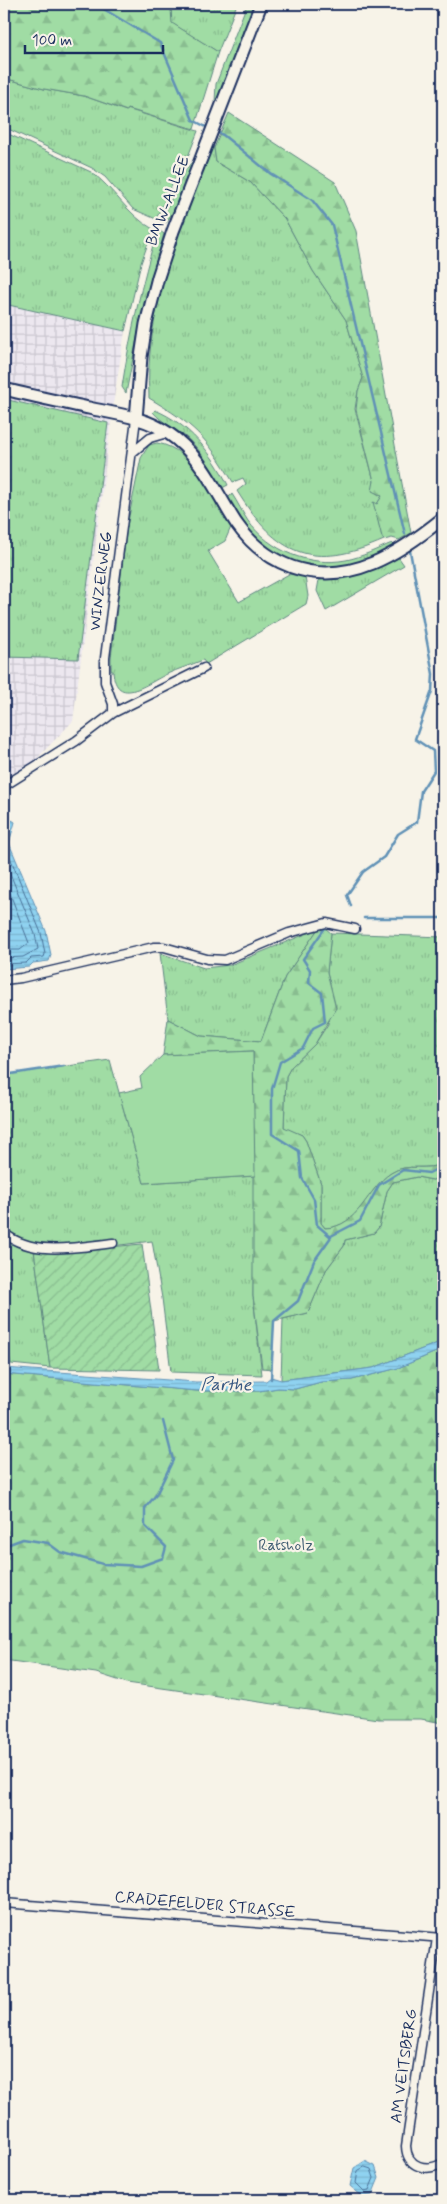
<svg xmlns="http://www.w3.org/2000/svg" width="447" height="2204" font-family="Mynerve,sans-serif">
<defs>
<pattern id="industrial-grid" width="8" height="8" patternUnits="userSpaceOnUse" patternTransform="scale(1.25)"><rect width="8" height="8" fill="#ece7ef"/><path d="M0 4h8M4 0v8" fill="none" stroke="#cac6cf"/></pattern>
<pattern id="grass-tufts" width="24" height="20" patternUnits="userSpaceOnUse" patternTransform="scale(1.25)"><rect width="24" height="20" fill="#a0dca4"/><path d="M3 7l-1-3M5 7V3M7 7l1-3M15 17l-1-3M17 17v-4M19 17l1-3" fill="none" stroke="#89bd90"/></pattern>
<pattern id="forest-firs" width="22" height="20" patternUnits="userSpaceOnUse" patternTransform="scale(1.25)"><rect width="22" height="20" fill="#a0dca4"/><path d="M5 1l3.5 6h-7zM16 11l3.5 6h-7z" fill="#89bd90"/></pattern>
<pattern id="garden-furrows" width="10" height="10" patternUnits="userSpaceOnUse" patternTransform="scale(1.25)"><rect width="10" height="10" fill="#a0dca4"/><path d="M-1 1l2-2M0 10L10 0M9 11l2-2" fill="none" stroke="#89bd90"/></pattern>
<pattern id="water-rules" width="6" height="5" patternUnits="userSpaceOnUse" patternTransform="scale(1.25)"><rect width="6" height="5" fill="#8fd2f0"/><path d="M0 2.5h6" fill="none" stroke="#7bb5d0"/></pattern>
</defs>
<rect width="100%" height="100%" fill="#f7f3e8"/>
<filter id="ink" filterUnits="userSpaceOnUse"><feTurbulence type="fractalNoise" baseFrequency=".02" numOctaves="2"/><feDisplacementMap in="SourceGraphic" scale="10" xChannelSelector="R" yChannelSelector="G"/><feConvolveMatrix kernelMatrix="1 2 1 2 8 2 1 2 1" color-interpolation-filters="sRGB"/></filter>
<g filter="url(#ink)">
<path fill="url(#industrial-grid)" d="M 4,304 L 125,331 L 114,398 L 73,721 L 22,774 L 4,786 Z"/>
<path fill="url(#grass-tufts)" stroke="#5e8681" d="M 163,4 L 237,4 L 218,52 L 171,23 L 171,9 Z
M 247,4 L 255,4 L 217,103 L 215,102 L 216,84 Z
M 4,78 L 44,89 L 84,96 L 126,111 L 127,109 L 198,131 L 189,154 L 180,165 L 167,197 L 156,219 L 133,209 L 105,177 L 92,168 L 4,127 Z
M 4,132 L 91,172 C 114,188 127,215 153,229 L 141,263 L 125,331 L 4,304 Z
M 212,147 L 214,148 L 216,162 L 250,182 L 285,219 L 313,271 L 346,320 L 363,378 L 358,391 L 355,409 L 374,481 L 373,491 L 382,496 L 377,504 L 374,502 L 382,537 L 384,540 C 313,571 277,556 237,491 L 246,484 L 243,478 L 233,482 C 206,436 194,425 149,398 C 144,310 181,227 212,147 Z
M 198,155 L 180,199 L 167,222 L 164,223 L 161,220 L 186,169 Z
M 159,230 L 164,234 L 144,303 L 126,393 L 122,387 C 130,334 142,283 157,231 Z
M 4,399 L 108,423 L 78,659 L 4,657 Z
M 155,410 C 189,424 212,453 228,485 L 222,488 C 212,471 203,452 188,439 C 177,429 162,423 153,412 Z
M 157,443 C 197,450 211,498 231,527 L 225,541 L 208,551 L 239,602 L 289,574 L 305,577 L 308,596 L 306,604 L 206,664 L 203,660 C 191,665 178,669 167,674 C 148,683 116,709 113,671 L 111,671 L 111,658 L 127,526 L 141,458 L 149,445 Z
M 232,494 C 238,503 242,512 248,521 C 270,551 309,567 346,560 C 362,557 377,549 392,543 L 396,547 C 323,585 269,570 228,498 Z
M 397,555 L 404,565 L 326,611 L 317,591 L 319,580 L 359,574 L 376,568 Z
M 318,929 L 285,977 L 261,1041 L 201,1036 L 168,1019 L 160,953 L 204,968 L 230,965 Z
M 331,933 L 443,937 L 443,1163 C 428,1172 407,1162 391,1173 C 367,1188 360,1227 325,1228 L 321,1223 L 321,1184 L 306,1141 L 302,1135 L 284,1128 L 286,1076 L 291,1067 L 315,1044 L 328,1024 L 331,988 L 327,972 Z
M 110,1060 L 144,1183 L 255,1176 L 253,1296 L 262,1375 L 171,1372 L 162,1298 L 152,1241 L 89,1249 L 34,1250 L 50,1368 L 11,1364 L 7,1345 L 4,1266 L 4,1075 Z
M 443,1174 L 443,1341 L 373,1368 L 281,1380 L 283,1319 L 308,1313 L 326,1270 L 344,1246 L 345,1240 L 374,1233 L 379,1227 L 387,1191 L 393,1182 L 417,1177 L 433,1180 Z"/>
<path fill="url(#forest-firs)" stroke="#5e8681" d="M 4,4 L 163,4 L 171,9 L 172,23 L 218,52 L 194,129 L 128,109 L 127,111 L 84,96 L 44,89 L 4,78 Z
M 229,113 L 335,182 L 356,231 L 411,533 L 399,540 L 392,538 L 384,540 L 382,537 L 373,502 L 377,504 L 382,496 L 372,491 L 374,481 L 356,410 L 358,391 L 363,378 L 346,320 L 313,271 L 285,219 L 250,182 L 216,162 L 214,148 Z
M 325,928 L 331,933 L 327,972 L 336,1008 L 315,1044 L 291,1067 L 286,1076 L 284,1127 L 302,1135 L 306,1141 L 321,1184 L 321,1223 L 325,1228 C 359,1227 367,1188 391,1173 C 407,1162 428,1172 443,1163 L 443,1174 L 433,1180 L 417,1177 L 393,1182 L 387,1191 L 379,1227 L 374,1233 L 345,1240 L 344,1246 L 326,1270 L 308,1313 L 274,1321 L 272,1369 L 262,1368 L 253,1296 L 253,1051 L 163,1055 L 168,1019 L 201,1036 L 261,1041 L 285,977 L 318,929 Z
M 443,1349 L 443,1723 L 421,1719 L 378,1719 L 127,1683 L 96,1673 L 4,1660 L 4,1374 L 197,1391 L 259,1391 L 278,1388 L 295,1389 L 321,1382 L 352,1380 L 398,1368 Z"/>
<path fill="url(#garden-furrows)" stroke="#5e8681" d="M 142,1244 L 159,1370 L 50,1368 L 34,1250 L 89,1249 Z"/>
<path fill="#a0dca4" stroke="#5e8681" d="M 253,1051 L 255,1176 L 144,1183 L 119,1093 L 142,1088 L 140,1077 L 163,1055 Z"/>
<path fill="url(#water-rules)" stroke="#6191b6" d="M 12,820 L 15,822 L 9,843 L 46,931 L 51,955 L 49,961 L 33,963 L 29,967 L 4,969 L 4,829 Z
M 443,1341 L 443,1349 L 398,1368 L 352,1380 L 321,1382 L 295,1389 L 278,1388 L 259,1391 L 197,1391 L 4,1374 L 4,1368 L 196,1382 L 266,1381 L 271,1377 L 281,1380 L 373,1368 Z
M 365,2161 L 375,2166 L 379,2178 L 372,2195 L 362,2196 L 350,2186 L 354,2168 Z"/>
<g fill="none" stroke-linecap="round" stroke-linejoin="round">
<path stroke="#497098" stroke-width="1" d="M 4,832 L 6,834 L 5,845 L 41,933 L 45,954 L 44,957 L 31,958 L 26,963 L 4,964
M 4,859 L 35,934 L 38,949 L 23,957 L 4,958
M 4,878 L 29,943 L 20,950 L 4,950
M 365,2167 L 371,2169 L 374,2178 L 369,2190 L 364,2191 L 356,2183 L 358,2171 Z"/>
<path stroke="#6191b6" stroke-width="2.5" d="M 88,4 L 102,8 L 160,43 L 193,120 L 208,128
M 216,132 L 223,135 L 271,174 L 312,200 L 332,225 L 405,534
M 351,906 L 347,895 L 363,872 L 384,857 L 398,834 L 417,822 L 421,791 L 434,771 L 433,751 L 415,739 L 432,691 L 433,674 L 410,551
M 364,918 L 443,918
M 4,1075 L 64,1066
M 331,1236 L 360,1221 L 379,1185 L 403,1170 L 429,1173 L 443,1166
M 271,1379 L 274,1321 L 298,1301 L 314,1261 L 331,1237 L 317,1225 L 314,1199 L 302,1178 L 299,1151 L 272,1134 L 272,1089 L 280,1062 L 303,1048 L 313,1028 L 325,1022 L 322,993 L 309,983 L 310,970 L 303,959 L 325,928
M 4,1546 L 23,1539 L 48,1543 L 60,1552 L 103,1564 L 141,1566 L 163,1558 L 166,1547 L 145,1526 L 145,1508 L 156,1495 L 173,1460 L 163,1421"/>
<defs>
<path id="street" d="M 133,452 L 150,438 L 167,433
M 113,713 L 113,704 L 105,682 L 105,658 L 136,419
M 4,786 L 76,741 L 113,713 L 204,668
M 4,980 L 21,978 L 154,947 L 164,947 L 207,959 L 225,960 L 289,933 L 326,923 L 355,929
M 4,1233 C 33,1257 78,1247 113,1243
M 4,1903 L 443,1938
M 437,1938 L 406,2146 C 407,2168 427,2172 443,2163"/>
<path id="secondary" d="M 4,389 C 32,396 61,402 89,408 C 116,414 145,417 168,433 C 202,456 215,491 236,523 C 250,543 269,559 292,567 C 349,587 400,553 443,518
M 136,419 L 141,357 L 146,324 L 158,277 L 173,231 L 261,4"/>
</defs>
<use href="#street" stroke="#1b2f5e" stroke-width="11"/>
<use href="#secondary" stroke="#1b2f5e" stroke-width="15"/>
<use href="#street" stroke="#f7f3e8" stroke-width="8"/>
<use href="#secondary" stroke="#f7f3e8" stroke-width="11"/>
</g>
</g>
<g text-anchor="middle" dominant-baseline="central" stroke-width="4.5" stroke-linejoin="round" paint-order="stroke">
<g font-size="16" fill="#1b2f5e" stroke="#f7f3e8">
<text transform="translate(168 201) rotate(-69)">BMW-ALLEE</text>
<text transform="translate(101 581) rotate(-83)">WINZERWEG</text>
<text transform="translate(205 1905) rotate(5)">CRADEFELDER STRASSE</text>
<text transform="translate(404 2066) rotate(-82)">AM VEITSBERG</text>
</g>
<g font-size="16" fill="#3c5a70" stroke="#f7f3e8">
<text x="286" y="1545">Ratsholz</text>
</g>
<g font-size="18" font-style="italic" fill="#385882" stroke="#f7f3e8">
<text transform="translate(226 1385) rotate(1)">Parthe</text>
</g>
</g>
<rect width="447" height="2204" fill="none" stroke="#f7f3e8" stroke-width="20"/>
<rect x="10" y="10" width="427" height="2184" fill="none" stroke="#1b2f5e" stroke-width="2" filter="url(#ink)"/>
<path d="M25 45v8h138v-8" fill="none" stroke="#1b2f5e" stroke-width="2.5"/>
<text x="32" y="45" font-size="15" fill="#1b2f5e" stroke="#f7f3e8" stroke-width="4" paint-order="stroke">100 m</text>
</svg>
